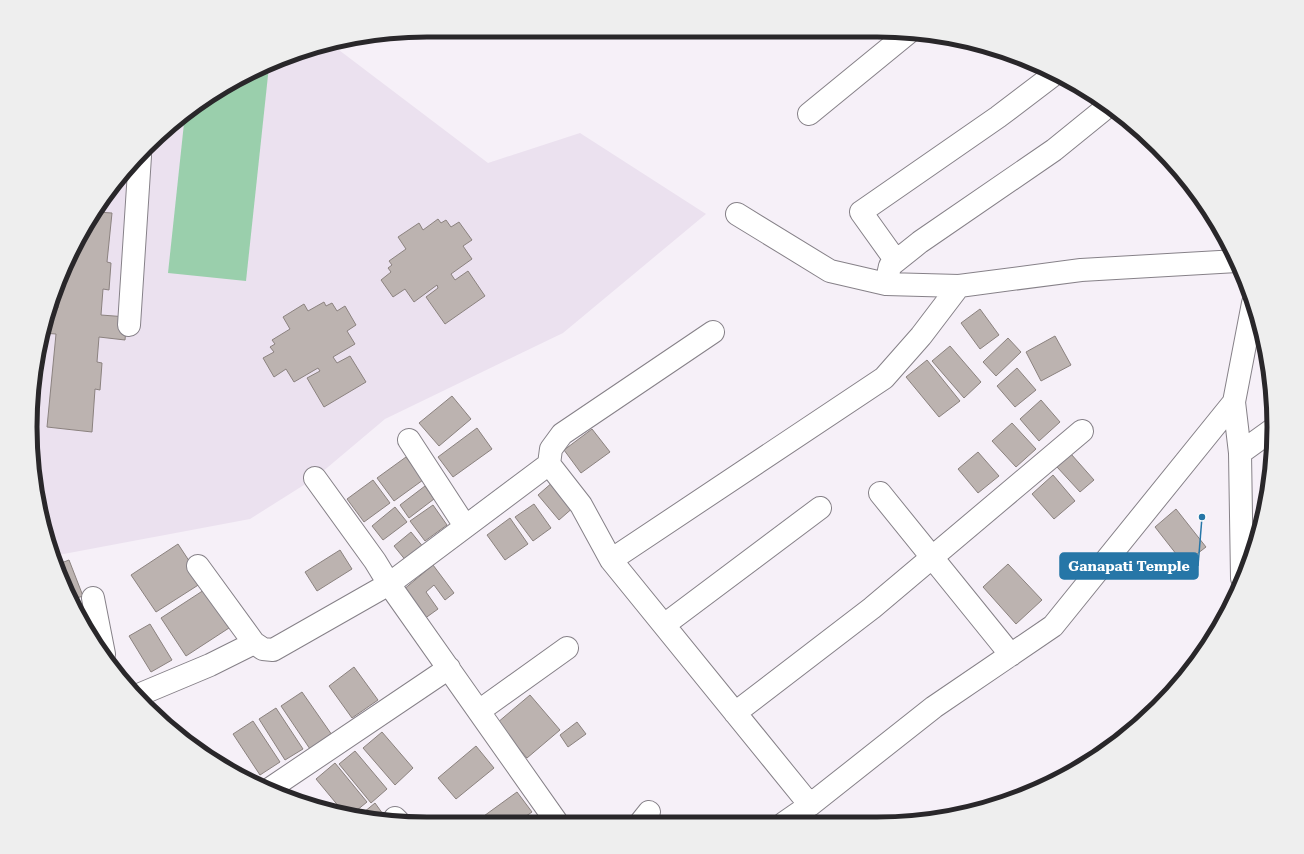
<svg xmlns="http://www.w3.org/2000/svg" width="1304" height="854" font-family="'Roboto Serif',serif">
<rect width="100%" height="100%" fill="#f6f0f8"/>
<path fill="#ebe1ef" d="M 331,44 L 488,163 L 580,133 L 706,214 L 563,333 L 385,419 L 315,478 L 250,519 L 53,556 L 38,505 L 31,401 L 43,324 L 60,275 L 112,185 L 165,129 L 206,97 L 300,51 Z"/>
<path fill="#9acfac" d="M 269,66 L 246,281 L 168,273 L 185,114 L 206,97 Z"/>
<path fill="#bcb3b0" stroke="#8b827f" d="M 97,212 L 112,213 L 107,262 L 111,263 L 109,290 L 103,289 L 101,315 L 127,317 L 125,340 L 99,337 L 97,362 L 102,363 L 100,390 L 95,389 L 92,432 L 47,427 L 56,334 L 42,333 L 43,324 L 49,307 L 58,308 L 61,274 Z
M 438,219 L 441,223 L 446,220 L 451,227 L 459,222 L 472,240 L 463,246 L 472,259 L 451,274 L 455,280 L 468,271 L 485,296 L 445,324 L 426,297 L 438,288 L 437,285 L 414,302 L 405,289 L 393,297 L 381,280 L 391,272 L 388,268 L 392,265 L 389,261 L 406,249 L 398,237 L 419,223 L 423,230 Z
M 324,302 L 326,306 L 332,303 L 337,311 L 345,306 L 356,325 L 347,331 L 355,344 L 333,357 L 337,363 L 350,356 L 366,382 L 324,407 L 307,378 L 320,371 L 318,368 L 294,382 L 286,369 L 274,377 L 263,358 L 274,352 L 270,347 L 275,344 L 272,340 L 290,329 L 283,317 L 304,304 L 308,311 Z
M 980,309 L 999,335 L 980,349 L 961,323 Z
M 1055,336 L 1071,365 L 1041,381 L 1026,352 Z
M 1008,338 L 1021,352 L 996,376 L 983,362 Z
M 950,346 L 981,382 L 964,398 L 932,361 Z
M 927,360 L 960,401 L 939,417 L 906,377 Z
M 1017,368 L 1036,390 L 1015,407 L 997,386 Z
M 452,396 L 471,419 L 439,446 L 419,423 Z
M 1041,400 L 1060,422 L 1039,441 L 1020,419 Z
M 1012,423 L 1036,449 L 1016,467 L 992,441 Z
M 477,428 L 492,449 L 453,477 L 438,457 Z
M 592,429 L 610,452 L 581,473 L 564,450 Z
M 978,452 L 999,476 L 978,493 L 958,469 Z
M 1071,454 L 1094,480 L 1080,492 L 1057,467 Z
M 406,457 L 423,480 L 394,501 L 377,478 Z
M 1053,475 L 1075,501 L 1054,519 L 1032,494 Z
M 373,480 L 390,503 L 364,522 L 347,499 Z
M 554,481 L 575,506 L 559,520 L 538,495 Z
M 425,486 L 434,499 L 409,518 L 400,505 Z
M 534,504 L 551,528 L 533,541 L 515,517 Z
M 433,505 L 447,525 L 425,541 L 410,521 Z
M 395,507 L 407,522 L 383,540 L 372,526 Z
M 1176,509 L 1206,547 L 1184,564 L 1155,527 Z
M 510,518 L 528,544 L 505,560 L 487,535 Z
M 411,532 L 424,548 L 407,562 L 394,546 Z
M 178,544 L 203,582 L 156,612 L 131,575 Z
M 340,550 L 352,569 L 317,591 L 305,572 Z
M 69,560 L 83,596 L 71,600 L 60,579 L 56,565 Z
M 1008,564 L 1042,600 L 1016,624 L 983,587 Z
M 433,565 L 454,593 L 445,600 L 434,585 L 426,592 L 438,609 L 424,619 L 403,590 Z
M 204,590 L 229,628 L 186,656 L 161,618 Z
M 150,624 L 172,660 L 151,672 L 129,636 Z
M 354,667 L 378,700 L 352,718 L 329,686 Z
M 302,692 L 332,735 L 310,749 L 281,706 Z
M 530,695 L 560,730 L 527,758 L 497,723 Z
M 276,708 L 303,749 L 285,760 L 259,719 Z
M 253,721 L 280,762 L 260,775 L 233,734 Z
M 577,722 L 586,734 L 568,747 L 560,735 Z
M 382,732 L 413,768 L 395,785 L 363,748 Z
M 476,746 L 494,768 L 456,799 L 438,778 Z
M 207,747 L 212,757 L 202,750 Z
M 355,751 L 387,789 L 371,803 L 339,764 Z
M 335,763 L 367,802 L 351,815 L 345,814 L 316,779 Z
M 517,792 L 532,812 L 519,821 L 477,821 Z
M 375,803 L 388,821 L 375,821 L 358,817 Z"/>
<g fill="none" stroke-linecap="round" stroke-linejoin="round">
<defs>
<path id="minor" d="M 809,114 L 908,33
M 737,214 L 830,271 L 886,284 L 959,286
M 896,261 L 861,212 L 998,117 L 1056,73
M 886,284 L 890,266 L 920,242 L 1054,150 L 1107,107
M 129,325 L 140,156
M 409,440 L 465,526
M 1240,453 L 1272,430
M 549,464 L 551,449 L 562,434 L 713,332
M 315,478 L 375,561 L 389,584 L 556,821
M 880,493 L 1011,655
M 611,560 L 884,378 L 921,336 L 959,286 L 1081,270 L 1237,261
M 198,566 L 254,643 L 263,649 L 273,650 L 389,584 L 549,464 L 581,505 L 611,560 L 810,805
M 1242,578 L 1240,453 L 1234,402 L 1253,303
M 93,598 L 104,654
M 664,625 L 820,508
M 136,696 L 210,665 L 254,643
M 479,711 L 567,648
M 735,713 L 872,608 L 1082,431
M 268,790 L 449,668
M 395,818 L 398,821
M 641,822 L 649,812
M 784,823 L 810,805 L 934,707 L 1053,626 L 1234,402"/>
</defs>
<use href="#minor" stroke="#868188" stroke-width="24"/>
<use href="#minor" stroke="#fff" stroke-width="22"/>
</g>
<path d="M0 0H1304V854H0ZM427 37H877A390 390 0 0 1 1267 427V427A390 390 0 0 1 877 817H427A390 390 0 0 1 37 427V427A390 390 0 0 1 427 37Z" fill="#eee" fill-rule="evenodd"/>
<path fill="none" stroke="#29272a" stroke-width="5" d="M427 37H877A390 390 0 0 1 1267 427V427A390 390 0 0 1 877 817H427A390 390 0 0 1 37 427V427A390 390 0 0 1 427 37Z"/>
<path fill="none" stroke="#2676a7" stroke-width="1.5" d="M1202 517L1198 566"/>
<circle fill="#2676a7" stroke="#fff" stroke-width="1.5" cx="1202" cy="517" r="4"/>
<rect fill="#2676a7" stroke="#2676a7" stroke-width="1.5" x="1060" y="553" width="138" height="26" rx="4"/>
<g font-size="14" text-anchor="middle" font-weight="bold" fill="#fff">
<text x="1129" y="571">Ganapati Temple</text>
</g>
</svg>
